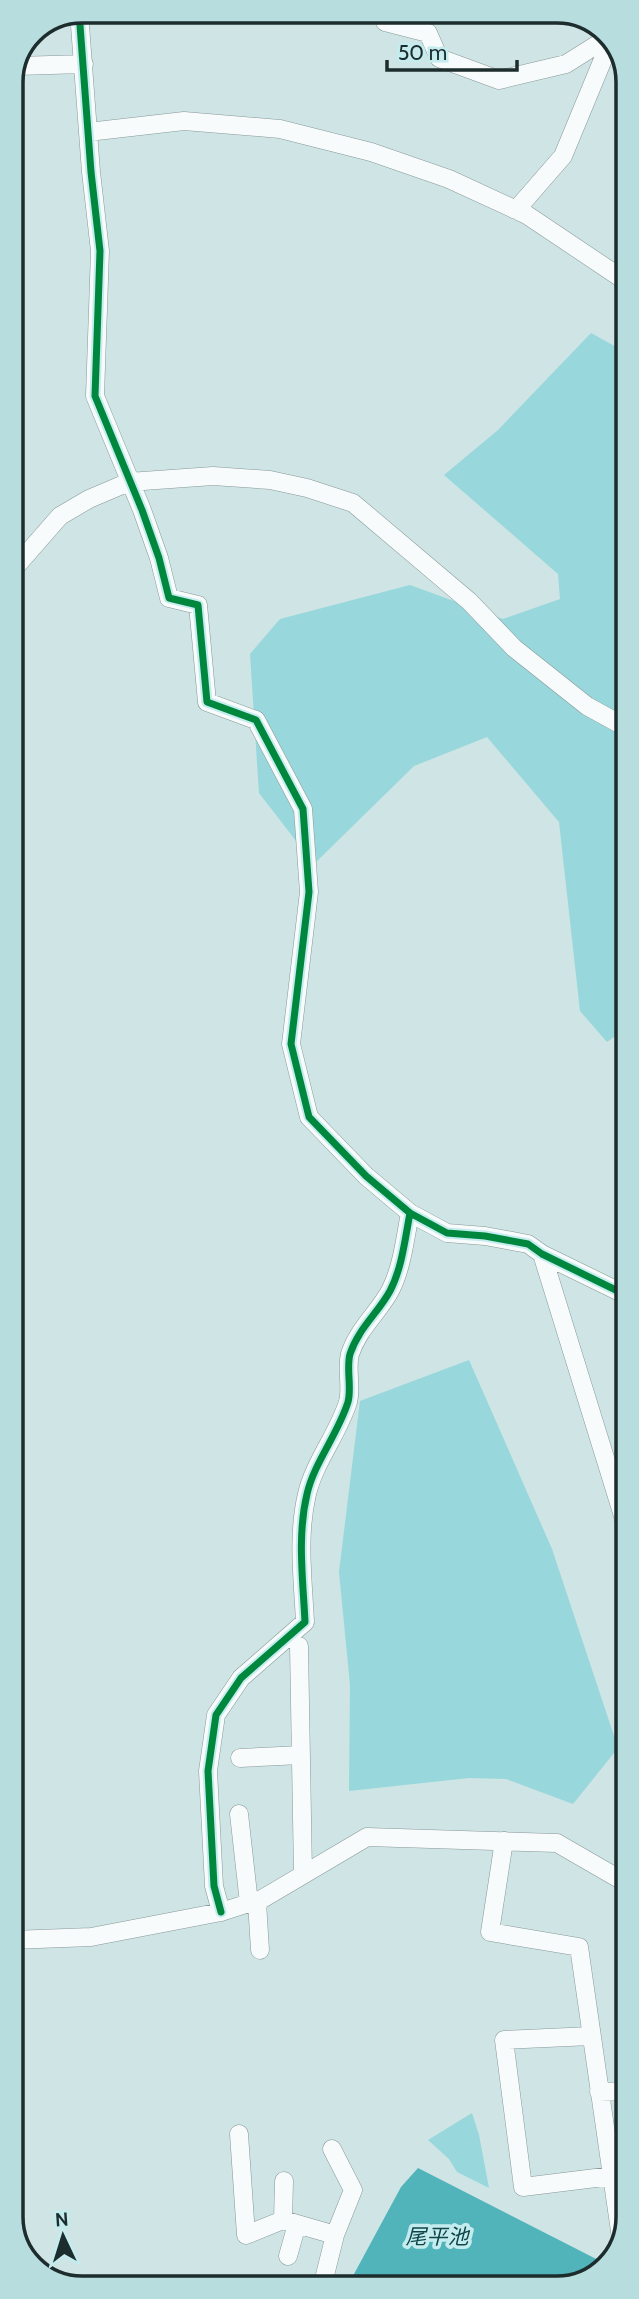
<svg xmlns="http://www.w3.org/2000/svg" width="639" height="2299" font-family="Cabin,'Noto Sans JP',sans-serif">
<rect width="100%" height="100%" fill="#cee4e5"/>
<path fill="#98d7db" d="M 591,333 L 627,353 L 628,1027 L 607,1042 L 580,1011 L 559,822 L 487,737 L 414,766 L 314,864 L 259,793 L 250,654 L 280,619 L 410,585 L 503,619 L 560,599 L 558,574 L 444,475 L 498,430 Z
M 469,1360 L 552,1549 L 618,1748 L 573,1804 L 506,1779 L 469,1778 L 349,1791 L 350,1685 L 339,1572 L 360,1401 Z
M 472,2113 L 479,2135 L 489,2188 L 457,2172 L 449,2159 L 428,2140 Z"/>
<path fill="#50b4ba" d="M 418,2168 L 608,2265 L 571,2287 L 421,2287 L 401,2279 L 378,2287 L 347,2287 L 401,2187 Z"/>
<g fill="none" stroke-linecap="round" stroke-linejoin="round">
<defs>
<path id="minor" d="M 79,12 L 91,172 L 100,251 L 95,396 L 142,510 L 159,558 L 169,598 L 198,605 L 207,702 L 256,720 L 303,809 L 309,892 L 291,1044 L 309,1117 L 366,1176 L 410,1213 L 447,1233 L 485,1236 L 528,1244 L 542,1254 L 628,1296
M 385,22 L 428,33 L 439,58 L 499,80 L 566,64 L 609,37
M 17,66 L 84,64
M 88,132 L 184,121 L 280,129 L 371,152 L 449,179 L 527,215 L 627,282
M 516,210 L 563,156 L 611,40
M 11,572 L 60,516 L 89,499 L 129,482 L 213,476 L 270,480 L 307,488 L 353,503 L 469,601 L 514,648 L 587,706 L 627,728
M 542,1254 L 628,1532
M 299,1646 L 303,1874
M 240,1758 L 301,1755
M 239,1814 L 249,1903
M 504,1841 L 490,1932 L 579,1947 L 621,2238
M 257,1902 L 260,1950
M 221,1912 L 214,1886 L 208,1771 L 216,1715 L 241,1678 L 305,1622 C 303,1580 297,1536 307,1494 C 314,1463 338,1434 348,1402 C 352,1387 346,1369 350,1354 C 358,1329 378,1313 390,1291 C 402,1268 405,1239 410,1213
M 12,1940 L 91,1937 L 221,1912 L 249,1903 L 257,1902 L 367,1837 L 557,1843 L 628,1884
M 591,2036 L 504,2040 L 523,2187 L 628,2174
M 599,2092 L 628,2091
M 239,2134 L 246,2235 L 283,2220 L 335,2235 L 322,2287
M 332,2149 L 353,2190 L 335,2235
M 283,2220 L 284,2181
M 288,2256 L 297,2224"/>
</defs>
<use href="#minor" stroke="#889899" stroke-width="19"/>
<use href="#minor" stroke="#f8fbfb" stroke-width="18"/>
<defs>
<path id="cycleway" d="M 79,12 L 91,172 L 100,251 L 95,396 L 142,510 L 159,558 L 169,598 L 198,605 L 207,702 L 256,720 L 303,809 L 309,892 L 291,1044 L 309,1117 L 366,1176 L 410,1213 L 447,1233 L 485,1236 L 528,1244 L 542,1254 L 628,1296
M 221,1912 L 214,1886 L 208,1771 L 216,1715 L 241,1678 L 305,1622 C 303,1580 297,1536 307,1494 C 314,1463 338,1434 348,1402 C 352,1387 346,1369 350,1354 C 358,1329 378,1313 390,1291 C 402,1268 405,1239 410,1213"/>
</defs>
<use href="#cycleway" stroke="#c4ecef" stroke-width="11"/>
<use href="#cycleway" stroke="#00873e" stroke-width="7"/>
</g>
<g text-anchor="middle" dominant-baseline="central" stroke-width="7" stroke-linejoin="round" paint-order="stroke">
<g font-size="21" font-style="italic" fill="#0f4548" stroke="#c4ecef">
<text x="437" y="2236">尾平池</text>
</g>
</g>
<path d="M0 0H639V2299H0ZM82 23H557A59 59 0 0 1 616 82V2217A59 59 0 0 1 557 2276H82A59 59 0 0 1 23 2217V82A59 59 0 0 1 82 23Z" fill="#b7dddf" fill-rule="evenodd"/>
<path fill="none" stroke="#1d2c2d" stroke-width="3.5" d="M82 23H557A59 59 0 0 1 616 82V2217A59 59 0 0 1 557 2276H82A59 59 0 0 1 23 2217V82A59 59 0 0 1 82 23Z"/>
<g transform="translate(63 2236) rotate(356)" stroke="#c4ecef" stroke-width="5" paint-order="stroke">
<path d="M0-5L12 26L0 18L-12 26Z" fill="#1d2c2d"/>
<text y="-10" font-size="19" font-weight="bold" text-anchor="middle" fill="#1d2c2d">N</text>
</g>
<path d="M387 60v10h130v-10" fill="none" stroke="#1d2c2d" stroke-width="3.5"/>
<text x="398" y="60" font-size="21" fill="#1d2c2d" stroke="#c4ecef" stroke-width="5" paint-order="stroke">50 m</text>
</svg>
